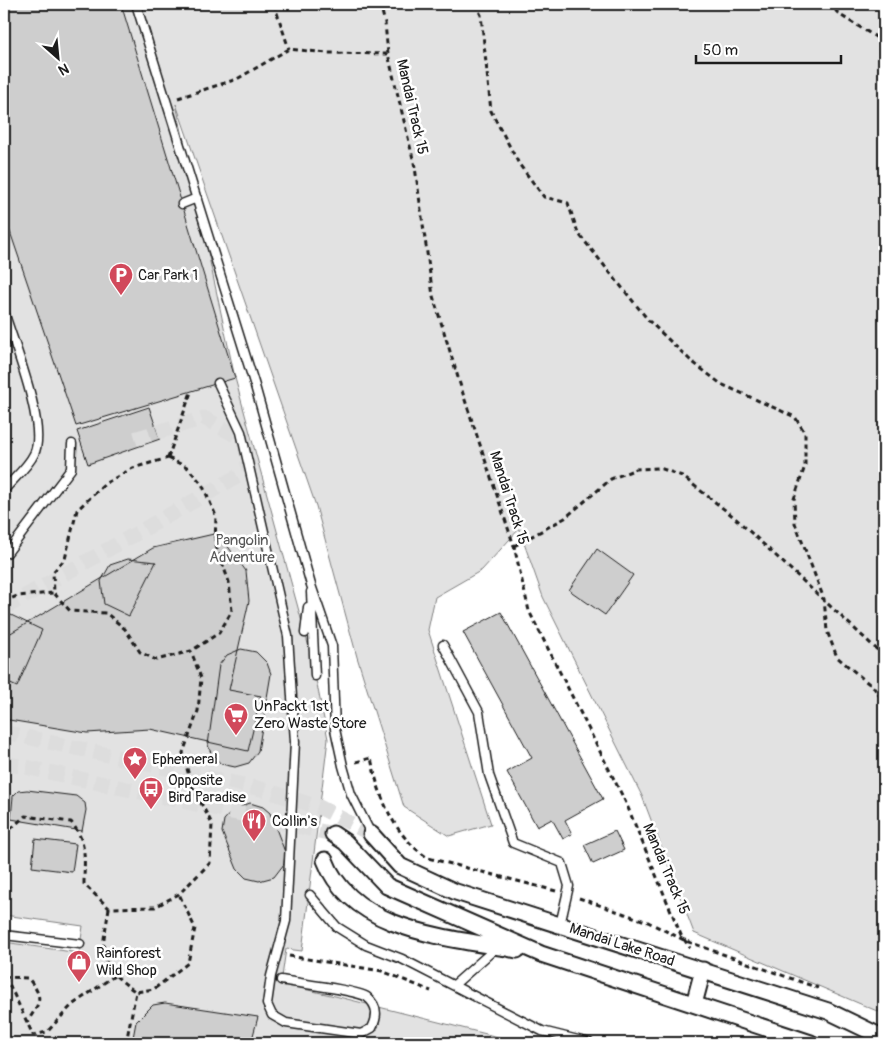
<svg xmlns="http://www.w3.org/2000/svg" width="888" height="1047" font-family="Pangolin,sans-serif">
<rect width="100%" height="100%" fill="#fff"/>
<filter id="ink" filterUnits="userSpaceOnUse"><feTurbulence type="fractalNoise" baseFrequency=".02" numOctaves="2"/><feDisplacementMap in="SourceGraphic" scale="10" xChannelSelector="R" yChannelSelector="G"/><feConvolveMatrix kernelMatrix="1 2 1 2 8 2 1 2 1" color-interpolation-filters="sRGB"/></filter>
<g filter="url(#ink)">
<path fill="#e2e2e2" stroke="#7f7f7f" d="M 4,4 L 884,4 L 884,1014 L 694,933 L 642,796 L 543,597 L 519,529 L 482,570 L 435,597 L 428,630 L 491,824 L 449,836 L 404,807 L 357,657 L 316,506 L 176,104 L 235,378 L 311,655 L 328,739 L 302,951 L 286,949 L 281,984 L 335,996 L 522,1043 L 4,1043 L 4,942 L 79,953 L 83,926 L 4,915 Z"/>
<g fill="none" stroke-linecap="round" stroke-linejoin="round">
<path stroke="#7a7a7a" stroke-width="5.5" d="M 4,737 L 8,712"/>
</g>
<path fill="#cecece" stroke="#1c1c1c" d="M 4,4 L 121,4 L 235,378 L 76,426 L 4,214 Z
M 149,407 L 160,439 L 88,464 L 77,431 Z
M 218,533 L 246,571 L 249,601 L 229,690 L 261,696 L 248,751 L 150,729 L 87,733 L 9,720 L 4,717 L 4,637 L 153,548 Z
M 597,549 L 633,575 L 605,615 L 569,590 Z
M 128,559 L 156,562 L 129,616 L 104,604 L 101,581 L 110,565 Z
M 501,612 L 603,799 L 565,820 L 572,834 L 563,839 L 552,819 L 537,827 L 507,772 L 532,758 L 463,632 Z
M 11,615 L 42,630 L 17,687 L 4,681 L 4,620 Z
M 241,649 L 256,652 L 267,663 L 271,674 L 258,751 L 249,763 L 235,767 L 221,764 L 211,753 L 208,745 L 219,665 L 227,655 Z
M 27,790 L 76,796 L 85,803 L 86,810 L 82,831 L 11,819 L 13,796 L 18,791 Z
M 250,803 L 263,807 L 270,813 L 285,852 L 284,864 L 274,877 L 259,881 L 246,878 L 237,869 L 222,832 L 224,820 L 234,809 Z
M 615,831 L 624,850 L 593,864 L 584,845 Z
M 35,839 L 76,844 L 72,872 L 32,867 Z
M 165,1003 L 258,1017 L 251,1043 L 132,1043 L 136,1022 L 153,1005 Z"/>
<g fill="none" stroke-linecap="round" stroke-linejoin="round">
<path stroke="#ddd" stroke-width="15" stroke-dasharray="15 8" stroke-linecap="butt" d="M 4,608 L 249,470 L 244,440 L 204,418 L 131,440
M 4,732 L 261,789 L 319,807 L 371,834
M 4,764 L 21,766 L 333,834"/>
<defs>
<path id="lane" d="M 136,4 L 255,386 L 311,585 L 332,646 L 335,729 L 343,766 L 351,794 L 371,834
M 182,204 L 197,198
M 4,312 C 13,341 48,427 34,454 C 28,467 13,479 4,490
M 218,383 L 241,432 L 288,636 L 295,742 L 286,921 L 271,976 L 267,1004 L 272,1015 L 286,1023 L 361,1034 L 372,1028 C 378,1016 378,1006 367,997 C 357,990 296,983 281,980
M 4,553 L 7,553 L 71,469 L 72,444
M 311,592 L 315,676
M 305,633 L 308,607
M 443,645 L 479,712 L 489,775 L 513,843 L 562,863 L 569,886 L 560,925
M 310,895 L 337,927 L 366,945 L 402,959 L 542,1031 L 590,1043
M 4,935 L 80,944
M 454,985 L 497,947"/>
<path id="street" d="M 333,834 L 345,842 L 387,886 L 541,954 L 811,1043
M 371,834 L 400,866 L 456,892 L 828,1011 L 884,1038
M 325,860 C 352,932 452,938 517,950
M 694,1004 L 703,970"/>
</defs>
<use href="#lane" stroke="#1c1c1c" stroke-width="11"/>
<use href="#street" stroke="#1c1c1c" stroke-width="19"/>
<path stroke="#1c1c1c" stroke-width="3" stroke-dasharray="5 4" stroke-linecap="butt" d="M 274,4 L 289,49
M 380,4 L 385,23 L 388,54 L 415,167 L 433,296 L 464,397 L 514,546 L 529,611 L 626,803 L 681,935 L 690,948
M 475,4 L 481,15 L 491,111 L 519,164 L 544,197 L 568,203 L 578,233 L 649,321 L 690,360 L 721,384 L 795,417 L 805,433 L 805,466 L 794,499 L 795,523 L 824,599 L 827,631 L 837,657 L 874,688 L 884,702
M 829,4 L 840,15 L 884,42
M 178,98 L 237,79 L 289,49 L 327,53 L 388,54
M 168,458 L 187,467 L 202,484 L 216,516 L 215,543 L 229,582 L 232,611 L 219,633 L 191,651 L 156,660 L 140,652 L 125,629 L 106,613 L 70,611 L 54,593 L 53,572 L 65,559 L 77,510 L 106,483 L 133,468 Z
M 168,458 L 191,392
M 514,546 L 565,518 L 611,479 L 636,469 L 660,468 L 682,476 L 734,517 L 884,656
M 4,602 L 17,596 L 54,593
M 356,762 L 371,758 C 379,797 393,835 428,858 L 556,891
M 4,835 L 25,816 L 71,822 C 88,843 84,859 84,884 L 109,908 L 155,907 L 179,894 L 210,863 L 212,824 L 191,784 L 183,753 L 198,711 L 201,678 L 191,651
M 579,898 L 648,922 L 686,941 L 818,988
M 109,908 C 102,954 94,962 136,992 L 154,989 L 188,963 L 195,928 L 179,894
M 4,919 L 12,921
M 289,956 L 382,971 L 431,991
M 4,977 L 28,978 C 44,998 41,1001 27,1022
M 4,978 L 10,986 L 33,1035 L 47,1032 L 72,1005 L 114,976
M 126,1043 L 136,992"/>
<use href="#lane" stroke="#fff" stroke-width="8"/>
<use href="#street" stroke="#fff" stroke-width="15"/>
</g>
</g>
<defs>
<symbol id="parking-pin" viewBox="-11 -11 22 30"><path d="M0 17L-7.5 6A9.5 9.5 0 1 1 7.5 6Z" fill="#d1495b" stroke="#fff"/><path d="M-3.5-5.5H1a3.5 3.5 0 0 1 0 7H-1V5.5H-3.5ZM-1-3.4V-.6H.8a1.4 1.4 0 0 0 0-2.8Z" fill="#fff"/></symbol>
<symbol id="supermarket-pin" viewBox="-11 -11 22 30"><path d="M0 17L-7.5 6A9.5 9.5 0 1 1 7.5 6Z" fill="#d1495b" stroke="#fff"/><path d="M-6-5.5h2.5l.6 2H6L4.5 2H-2.5L-4.4-4H-6ZM-1.5 3.2a1.3 1.3 0 1 0 .1 0ZM3 3.2a1.3 1.3 0 1 0 .1 0Z" fill="#fff"/></symbol>
<symbol id="sight-pin" viewBox="-11 -11 22 30"><path d="M0 17L-7.5 6A9.5 9.5 0 1 1 7.5 6Z" fill="#d1495b" stroke="#fff"/><path d="M0-6L1.8-2.2L6-1.7L2.9 1.2L3.7 5.4L0 3.3L-3.7 5.4L-2.9 1.2L-6-1.7L-1.8-2.2Z" fill="#fff"/></symbol>
<symbol id="bus-pin" viewBox="-11 -11 22 30"><path d="M0 17L-7.5 6A9.5 9.5 0 1 1 7.5 6Z" fill="#d1495b" stroke="#fff"/><path d="M-5-6H5V4H4V6H2V4H-2V6H-4V4H-5ZM-3.5-4V0h7V-4ZM-3.5 1.2v1.5H-2V1.2ZM2 1.2v1.5H3.5V1.2Z" fill="#fff"/></symbol>
<symbol id="restaurant-pin" viewBox="-11 -11 22 30"><path d="M0 17L-7.5 6A9.5 9.5 0 1 1 7.5 6Z" fill="#d1495b" stroke="#fff"/><path d="M-5-6h1v4h1v-4h1v4h1v-4h1v5L-1.5 .5V6h-2V.5L-5-1ZM5-6V6H3V1.5H1.5Q1.5-4 5-6Z" fill="#fff"/></symbol>
<symbol id="shop-pin" viewBox="-11 -11 22 30"><path d="M0 17L-7.5 6A9.5 9.5 0 1 1 7.5 6Z" fill="#d1495b" stroke="#fff"/><path d="M-5-2.5h2.3a2.7 3.5 0 0 1 5.4 0H5L5.5 6h-11ZM-1.5-2.5h3a1.5 2.3 0 0 0-3 0Z" fill="#fff"/></symbol>
</defs>
<g fill-rule="evenodd">
<use href="#parking-pin" x="107" y="261" width="28" height="38"/>
<use href="#supermarket-pin" x="222" y="701" width="28" height="38"/>
<use href="#sight-pin" x="121" y="745" width="28" height="38"/>
<use href="#bus-pin" x="137" y="775" width="28" height="38"/>
<use href="#restaurant-pin" x="240" y="807" width="28" height="38"/>
<use href="#shop-pin" x="65" y="948" width="28" height="38"/>
</g>
<g text-anchor="middle" dominant-baseline="central" stroke-width="5" stroke-linejoin="round" paint-order="stroke">
<g font-size="15" fill="#1c1c1c" stroke="#fff">
<text transform="translate(412 107) rotate(77)">Mandai Track 15</text>
<text transform="translate(509 498) rotate(72)">Mandai Track 15</text>
<text transform="translate(666 869) rotate(67)">Mandai Track 15</text>
<text transform="translate(622 945) rotate(18)">Mandai Lake Road</text>
</g>
<g font-size="15" fill="#1c1c1c" stroke="#fff" text-anchor="start">
<text x="138" y="275">Car Park 1</text>
<text x="254" y="706">UnPackt 1st<tspan x="254" dy="17">Zero Waste Store</tspan></text>
<text x="152" y="759">Ephemeral</text>
<text x="168" y="780">Opposite<tspan x="168" dy="17">Bird Paradise</tspan></text>
<text x="272" y="821">Collin's</text>
<text x="96" y="953">Rainforest<tspan x="96" dy="17">Wild Shop</tspan></text>
</g>
<g font-size="15" fill="#575757" stroke="#fff">
<text x="242" y="540">Pangolin<tspan x="242" dy="17">Adventure</tspan></text>
</g>
</g>
<rect width="888" height="1047" fill="none" stroke="#fff" stroke-width="20"/>
<rect x="10" y="10" width="868" height="1027" fill="none" stroke="#1c1c1c" stroke-width="2" filter="url(#ink)"/>
<g transform="translate(58 58) rotate(153)" stroke="#ffffff" stroke-width="4" paint-order="stroke">
<path d="M0-4L9 19L0 12L-9 19Z" fill="#1c1c1c"/>
<text y="-8" font-size="14" font-weight="bold" text-anchor="middle" fill="#1c1c1c">N</text>
</g>
<path d="M696 55v8h145v-8" fill="none" stroke="#1c1c1c" stroke-width="2.5"/>
<text x="703" y="55" font-size="15" fill="#1c1c1c" stroke="#ffffff" stroke-width="4" paint-order="stroke">50 m</text>
</svg>
